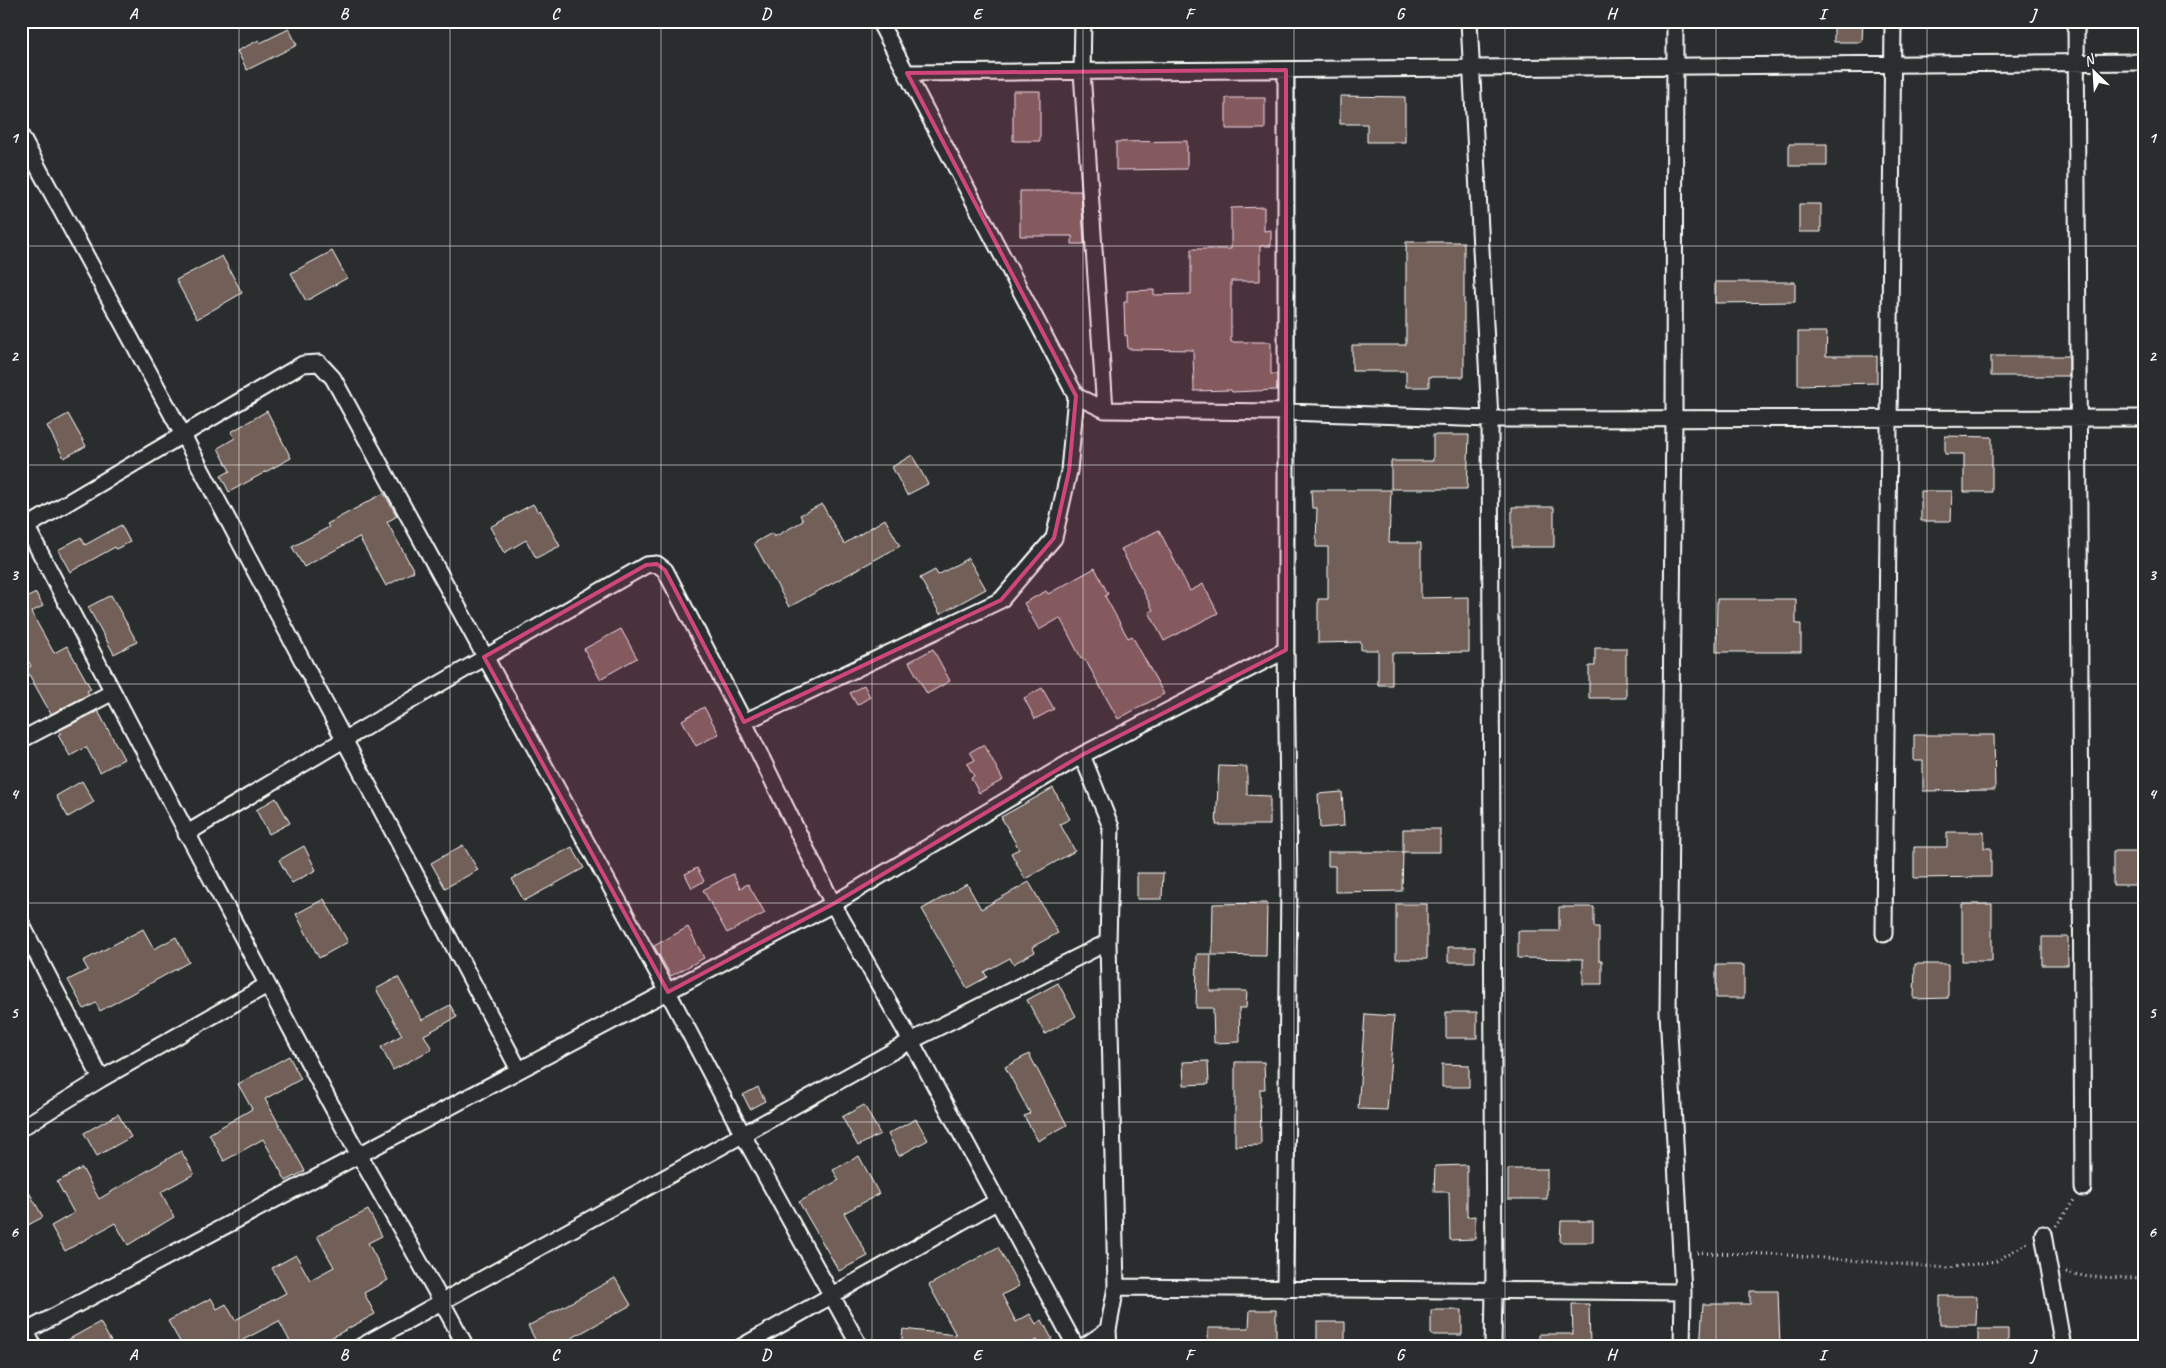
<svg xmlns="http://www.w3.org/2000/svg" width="2166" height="1368" font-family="Caveat,sans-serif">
<rect width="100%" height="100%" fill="#2a2d2e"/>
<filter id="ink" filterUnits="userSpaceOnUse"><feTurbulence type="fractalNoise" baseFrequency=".02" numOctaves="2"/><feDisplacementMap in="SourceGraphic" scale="10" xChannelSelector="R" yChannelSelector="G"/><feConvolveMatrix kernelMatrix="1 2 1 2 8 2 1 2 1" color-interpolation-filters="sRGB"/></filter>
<g filter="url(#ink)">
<path fill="#726159" stroke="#fff" d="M 1834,21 L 1863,21 L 1862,42 L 1834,42 Z
M 289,29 L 297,45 L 247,70 L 237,51 L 259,40 L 260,43 Z
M 1013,91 L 1040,91 L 1040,141 L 1013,141 Z
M 1340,96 L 1405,97 L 1405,142 L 1367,142 L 1367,124 L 1340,124 Z
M 1226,98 L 1265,98 L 1265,129 L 1226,129 Z
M 1187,141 L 1187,169 L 1116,170 L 1116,142 Z
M 1789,144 L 1827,144 L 1827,166 L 1789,166 Z
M 1020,191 L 1081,191 L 1084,244 L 1072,244 L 1072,236 L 1020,236 Z
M 1799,204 L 1821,204 L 1821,232 L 1799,232 Z
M 1264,207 L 1264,231 L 1271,230 L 1271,246 L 1260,246 L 1260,281 L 1231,281 L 1231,342 L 1271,342 L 1271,374 L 1277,374 L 1277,390 L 1232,392 L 1231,390 L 1194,391 L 1193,350 L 1128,349 L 1127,335 L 1125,336 L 1124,302 L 1127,302 L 1127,291 L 1154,290 L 1154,295 L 1191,294 L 1191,249 L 1231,249 L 1231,208 Z
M 1406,242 L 1464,242 L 1464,377 L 1429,377 L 1429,387 L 1406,387 L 1406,371 L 1352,371 L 1352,345 L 1406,345 Z
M 332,251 L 347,278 L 306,301 L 291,273 Z
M 222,256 L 242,293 L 197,319 L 176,280 Z
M 1715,282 L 1795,282 L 1795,302 L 1715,303 Z
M 1798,332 L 1827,332 L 1826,356 L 1877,356 L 1877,383 L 1798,385 Z
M 1991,356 L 2069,356 L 2069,376 L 1991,376 Z
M 267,411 L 291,458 L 229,492 L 221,476 L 230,471 L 218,448 L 235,438 L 231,432 Z
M 68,414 L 86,446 L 64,458 L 47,426 Z
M 1433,435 L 1469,435 L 1467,489 L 1391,489 L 1391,461 L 1433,461 Z
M 1945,436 L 1992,437 L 1992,492 L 1964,492 L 1964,454 L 1945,454 Z
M 912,455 L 928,484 L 907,495 L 892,467 Z
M 1311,490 L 1391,490 L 1389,543 L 1421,543 L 1421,598 L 1469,597 L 1469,652 L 1392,653 L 1392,685 L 1378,685 L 1378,650 L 1361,650 L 1361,642 L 1318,643 L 1318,599 L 1328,599 L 1328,547 L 1316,547 L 1317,508 L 1312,508 Z
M 1921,491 L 1952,491 L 1951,521 L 1921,521 Z
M 384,493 L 397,516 L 387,522 L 414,571 L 386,586 L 359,537 L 304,567 L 292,547 L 329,527 L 327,524 Z
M 533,504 L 538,512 L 540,510 L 560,546 L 536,558 L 526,540 L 504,553 L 490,527 Z
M 822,504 L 844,544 L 885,519 L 900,546 L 789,607 L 754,543 L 772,533 L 774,537 L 803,521 L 800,515 Z
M 1512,507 L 1554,507 L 1554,547 L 1512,547 Z
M 121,525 L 130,542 L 116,549 L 115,547 L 70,572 L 58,550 L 81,537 L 85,545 Z
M 1159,530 L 1190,591 L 1203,584 L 1218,613 L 1164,641 L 1149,612 L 1153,610 L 1121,549 Z
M 968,558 L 986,589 L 940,614 L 920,578 L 935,570 L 938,575 Z
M 1095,568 L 1108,594 L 1105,596 L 1128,638 L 1132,636 L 1164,694 L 1118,719 L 1086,661 L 1081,658 L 1060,618 L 1039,630 L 1024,603 L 1046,591 L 1048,594 Z
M 36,593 L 43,606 L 31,612 L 54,653 L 67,646 L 91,689 L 87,691 L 89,694 L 51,714 L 26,669 L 31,666 L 21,648 L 21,594 L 24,599 Z
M 111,595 L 137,642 L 114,654 L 88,607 Z
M 1717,599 L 1796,599 L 1796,624 L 1801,624 L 1801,652 L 1716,652 Z
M 621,629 L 637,658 L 600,679 L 584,649 Z
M 1595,648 L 1626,648 L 1626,698 L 1589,698 L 1589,666 L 1595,666 Z
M 933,649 L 950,681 L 927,694 L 909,662 Z
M 864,685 L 870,697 L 857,705 L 850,693 Z
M 1042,688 L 1054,709 L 1035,719 L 1024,698 Z
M 704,707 L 719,734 L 696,746 L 682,720 Z
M 98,711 L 124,759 L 100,772 L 86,747 L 70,756 L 58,735 L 61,733 L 60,730 Z
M 1914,735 L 1994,735 L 1995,790 L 1923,791 L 1923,761 L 1914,761 Z
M 984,744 L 1003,780 L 979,793 L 971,778 L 974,776 L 967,764 L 975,760 L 970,752 Z
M 1219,766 L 1247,767 L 1247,795 L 1270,796 L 1270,825 L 1216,825 Z
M 82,781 L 94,802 L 68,817 L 56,796 Z
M 1053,788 L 1070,819 L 1060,824 L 1075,851 L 1025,879 L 1011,853 L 1019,849 L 1001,817 Z
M 1342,792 L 1344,826 L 1320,828 L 1318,794 Z
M 276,798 L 290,823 L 269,834 L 256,810 Z
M 1403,829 L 1440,829 L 1440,852 L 1403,852 Z
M 1947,832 L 1984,832 L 1984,848 L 1991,848 L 1991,877 L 1914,878 L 1914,847 L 1947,847 Z
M 463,845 L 478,870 L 445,888 L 431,863 Z
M 304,846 L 316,870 L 292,883 L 279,860 Z
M 572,847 L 584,868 L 524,901 L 512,879 Z
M 2113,851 L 2145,851 L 2145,885 L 2113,885 Z
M 1328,852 L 1403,852 L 1402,891 L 1335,892 L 1335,866 L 1328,866 Z
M 697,868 L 704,881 L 692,888 L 685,874 Z
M 1137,873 L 1163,873 L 1162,899 L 1137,899 Z
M 733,874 L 740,888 L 748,884 L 765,913 L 727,933 L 703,890 Z
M 1029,882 L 1058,933 L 1032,947 L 1035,952 L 1013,964 L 1010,958 L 984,972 L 987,977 L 967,988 L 922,909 L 967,884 L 981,909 Z
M 324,899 L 348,942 L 319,958 L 296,914 Z
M 1267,903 L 1266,956 L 1212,955 L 1213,904 Z
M 1396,904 L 1427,904 L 1427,959 L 1396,959 Z
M 1962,904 L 1992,904 L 1992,961 L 1962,961 Z
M 1559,907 L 1594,907 L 1594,927 L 1599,927 L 1599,960 L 1602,960 L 1602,984 L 1583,984 L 1583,959 L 1518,958 L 1518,931 L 1559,931 Z
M 688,927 L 704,958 L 671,976 L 654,946 Z
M 143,929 L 154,949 L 176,937 L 189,962 L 100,1011 L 96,1003 L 84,1009 L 68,980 L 88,970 L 83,961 Z
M 2042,937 L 2068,937 L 2068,965 L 2042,965 Z
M 1448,947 L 1475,947 L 1475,962 L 1448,962 Z
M 1197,954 L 1211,954 L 1210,991 L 1247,991 L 1246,1008 L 1239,1008 L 1240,1042 L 1214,1043 L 1213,1008 L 1196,1008 Z
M 1915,964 L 1948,964 L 1948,998 L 1914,999 Z
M 1716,965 L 1744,965 L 1744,998 L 1716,998 Z
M 398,977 L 422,1020 L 450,1005 L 457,1017 L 424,1035 L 432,1049 L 393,1070 L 381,1047 L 402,1035 L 376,989 Z
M 1058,983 L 1076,1016 L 1045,1034 L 1027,1000 Z
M 1446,1012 L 1477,1012 L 1477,1038 L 1446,1038 Z
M 1365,1014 L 1394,1016 L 1387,1110 L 1358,1109 Z
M 1029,1054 L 1067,1125 L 1038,1141 L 1024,1116 L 1030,1113 L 1005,1067 Z
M 289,1056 L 301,1079 L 265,1099 L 305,1171 L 286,1181 L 263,1139 L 224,1161 L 209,1134 L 252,1109 L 238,1084 Z
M 1208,1061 L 1209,1084 L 1184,1085 L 1183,1062 Z
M 1235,1062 L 1264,1062 L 1265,1089 L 1260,1089 L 1261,1145 L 1235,1146 Z
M 1442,1064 L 1469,1065 L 1469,1087 L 1442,1087 Z
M 758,1087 L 765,1101 L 750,1109 L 743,1095 Z
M 864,1105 L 880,1134 L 858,1146 L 842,1117 Z
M 118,1114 L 131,1137 L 97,1156 L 84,1133 Z
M 916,1119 L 928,1140 L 899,1156 L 888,1134 Z
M 181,1151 L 194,1174 L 161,1192 L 174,1217 L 128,1245 L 115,1223 L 65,1251 L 51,1226 L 74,1213 L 57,1182 L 82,1168 L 99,1199 Z
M 859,1156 L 879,1194 L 844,1213 L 868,1256 L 839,1271 L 799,1202 L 839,1180 L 833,1170 Z
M 1467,1165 L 1467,1217 L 1475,1216 L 1475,1239 L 1450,1240 L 1449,1192 L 1434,1192 L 1435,1166 Z
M 1508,1169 L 1547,1169 L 1547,1199 L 1508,1199 Z
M 21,1178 L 43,1217 L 21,1229 Z
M 368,1210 L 382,1236 L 368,1243 L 388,1280 L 364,1293 L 375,1314 L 314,1347 L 293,1347 L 279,1321 L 243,1340 L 247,1347 L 183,1347 L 168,1321 L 211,1298 L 217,1309 L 226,1304 L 235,1320 L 286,1293 L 272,1268 L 296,1255 L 310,1280 L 334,1267 L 317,1236 Z
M 1561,1221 L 1593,1221 L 1593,1242 L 1560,1242 Z
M 998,1247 L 1019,1286 L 1002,1295 L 1016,1322 L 1030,1314 L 1036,1324 L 1042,1320 L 1052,1339 L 1040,1345 L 1037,1340 L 1024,1347 L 901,1347 L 903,1329 L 956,1335 L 929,1285 Z
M 615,1278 L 631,1305 L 556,1347 L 539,1347 L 528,1326 Z
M 1750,1291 L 1778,1291 L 1780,1347 L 1700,1347 L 1703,1304 L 1750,1304 Z
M 1940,1296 L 1977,1296 L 1976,1325 L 1940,1325 Z
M 1572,1304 L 1589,1304 L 1590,1347 L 1539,1347 L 1539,1334 L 1573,1334 Z
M 1250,1310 L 1276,1310 L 1276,1347 L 1208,1347 L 1208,1328 L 1249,1328 Z
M 1431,1310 L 1462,1310 L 1462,1335 L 1431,1335 Z
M 100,1322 L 114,1347 L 55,1347 Z
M 1317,1322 L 1345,1322 L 1345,1347 L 1317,1347 Z
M 1978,1329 L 2008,1329 L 2008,1347 L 1978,1347 Z"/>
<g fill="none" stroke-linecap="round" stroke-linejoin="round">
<defs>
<path id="street" d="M 879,21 L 1076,396 L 1105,410 L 1287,412 L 1490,419 L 2145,418
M 1083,21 L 1082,72 L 1105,410
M 1469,21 L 1490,419 L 1494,1290 L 1493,1347
M 1675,21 L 1674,419 L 1668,1012 L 1683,1292 L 1682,1347
M 2076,21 L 2083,1188
M 907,73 L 2145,62
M 21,136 L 183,435 L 519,1070
M 21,516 C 123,711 224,905 328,1099 C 373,1182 422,1263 466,1347
M 21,530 L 303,364 L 319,363 L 333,378 L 668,992 L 743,1135 L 860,1347
M 744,722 L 1001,600 L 1054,538 L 1069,471 L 1076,396
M 21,740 L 113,692
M 1082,755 L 1111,827 L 1108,942 L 1116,1287 L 1108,1330 L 1109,1347
M 186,834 C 338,742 492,653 646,565 L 657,564 L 665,570 L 744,722 L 833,904 L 911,1041 L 1076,1347
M 21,923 L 101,1079
M 1884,934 L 1893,21
M 21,1128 L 101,1079 L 267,985
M 2043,1234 L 2063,1347
M 1116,1287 L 1683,1292
M 1285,1289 L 1289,882 L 1286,650 L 1286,70
M 22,1324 L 34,1347
M 21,1334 L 833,904 L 1082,755 L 1286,650
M 360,1347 L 911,1041 L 1108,942
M 741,1347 L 998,1201
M 1083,1347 L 1108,1330"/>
</defs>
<use href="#street" stroke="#fff" stroke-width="19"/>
<path stroke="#fff" stroke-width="3" stroke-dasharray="1 4" stroke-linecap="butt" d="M 2056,1226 L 2074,1200
M 1697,1253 L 1774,1254 L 1948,1268 L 1996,1261 L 2029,1242
M 2066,1272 L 2088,1277 L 2145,1278"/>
<use href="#street" stroke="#2a2d2e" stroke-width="15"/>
</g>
</g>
<path fill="#ce467c" fill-opacity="0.2" stroke="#ce467c" stroke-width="4" stroke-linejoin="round" d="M 1286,70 L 1286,650 L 1082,755 L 833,904 L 668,992 L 484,657 L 646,565 L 657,564 L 665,570 L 744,722 L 1001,600 L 1054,538 L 1069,471 L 1076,396 L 907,73 Z"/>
<path fill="none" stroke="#fff" stroke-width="1" stroke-opacity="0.55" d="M 239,21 L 239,1347M 450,21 L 450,1347M 661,21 L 661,1347M 872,21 L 872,1347M 1083,21 L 1083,1347M 1294,21 L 1294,1347M 1505,21 L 1505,1347M 1716,21 L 1716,1347M 1927,21 L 1927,1347M 21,246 L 2145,246M 21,465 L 2145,465M 21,684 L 2145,684M 21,903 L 2145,903M 21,1122 L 2145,1122"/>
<rect width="2166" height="1368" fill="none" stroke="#2a2d2e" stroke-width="55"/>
<g transform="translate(2094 72) rotate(335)" stroke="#2a2d2e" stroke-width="4" paint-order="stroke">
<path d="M0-4L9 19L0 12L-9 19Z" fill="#ffffff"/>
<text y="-8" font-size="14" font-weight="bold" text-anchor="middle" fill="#ffffff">N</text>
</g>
<rect x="28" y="28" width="2110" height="1312" fill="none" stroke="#fff" stroke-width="2"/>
<g font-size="16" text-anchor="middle" font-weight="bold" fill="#fff">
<text x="133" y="19">A</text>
<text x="344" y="19">B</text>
<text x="555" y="19">C</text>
<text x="766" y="19">D</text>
<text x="977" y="19">E</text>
<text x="1189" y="19">F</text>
<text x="1400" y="19">G</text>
<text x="1611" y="19">H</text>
<text x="1822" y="19">I</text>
<text x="2033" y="19">J</text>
<text x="14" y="143">1</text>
<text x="2152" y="143">1</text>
<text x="14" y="361">2</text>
<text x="2152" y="361">2</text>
<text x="14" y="580">3</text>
<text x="2152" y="580">3</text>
<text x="14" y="799">4</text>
<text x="2152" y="799">4</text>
<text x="14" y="1018">5</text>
<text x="2152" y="1018">5</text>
<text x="14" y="1237">6</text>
<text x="2152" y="1237">6</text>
<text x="133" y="1360">A</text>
<text x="344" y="1360">B</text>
<text x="555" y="1360">C</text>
<text x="766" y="1360">D</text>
<text x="977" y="1360">E</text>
<text x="1189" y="1360">F</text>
<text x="1400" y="1360">G</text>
<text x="1611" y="1360">H</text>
<text x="1822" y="1360">I</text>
<text x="2033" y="1360">J</text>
</g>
</svg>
